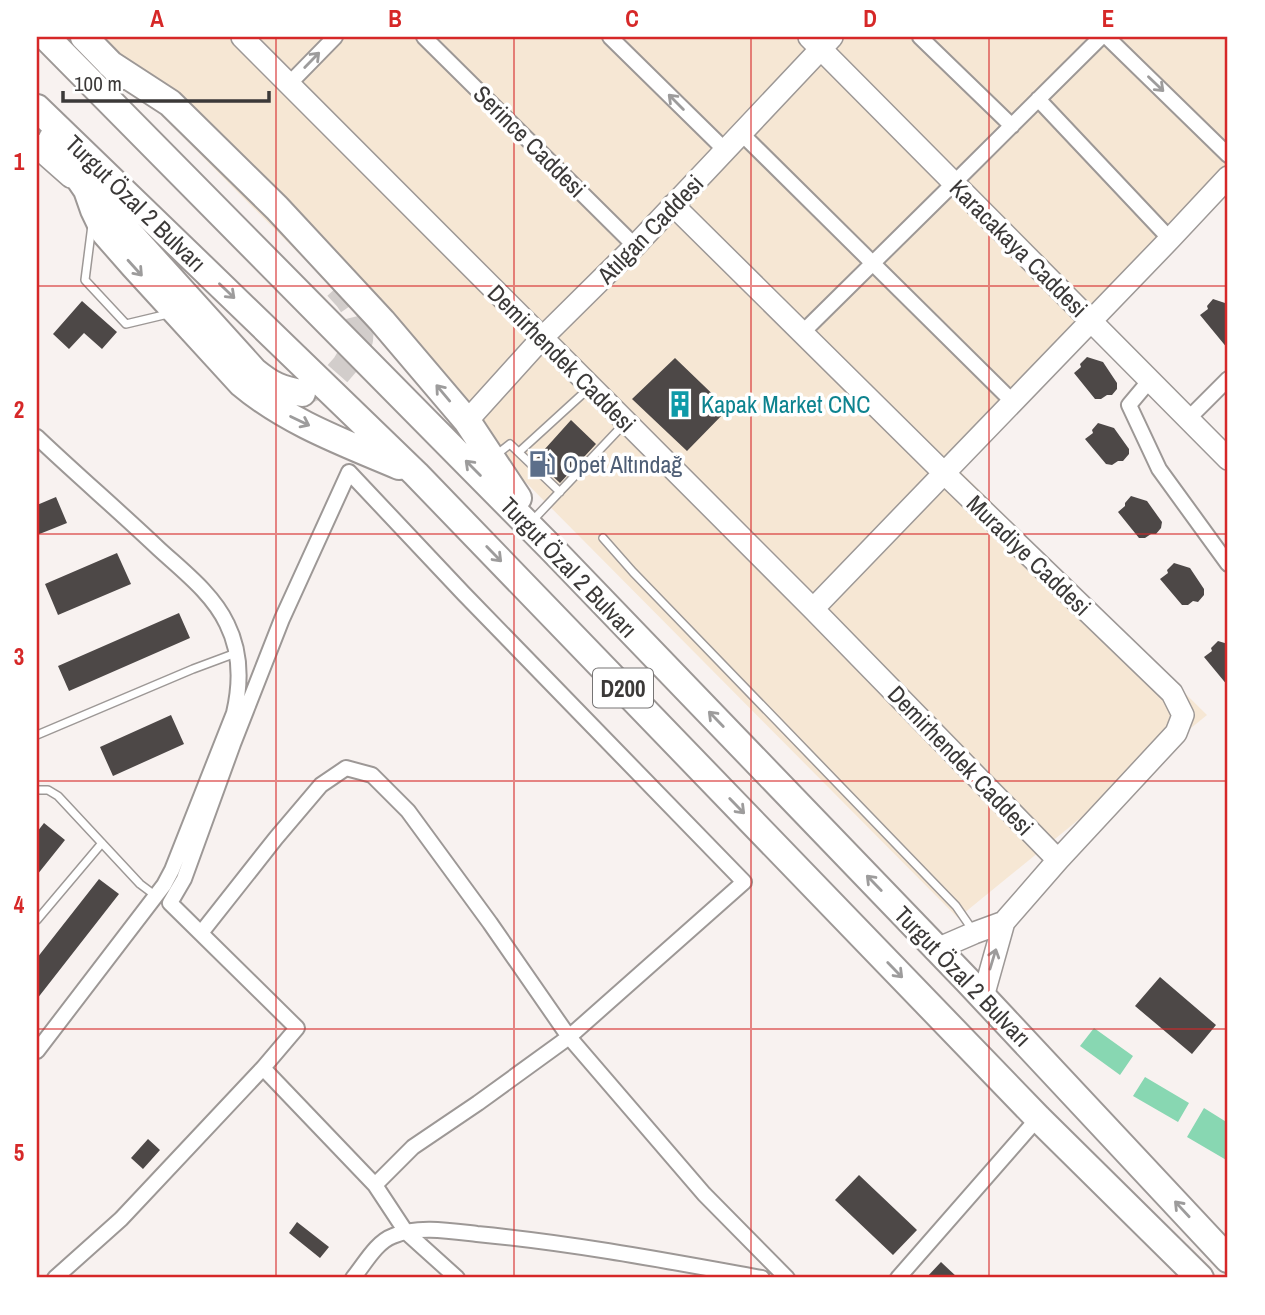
<svg xmlns="http://www.w3.org/2000/svg" width="1265" height="1315" font-family="'Archivo Narrow',sans-serif">
<rect width="100%" height="100%" fill="#f8f2f0"/>
<path fill="#f6e7d4" d="M 84,37 L 1228,37 L 1228,174 L 953,464 L 1207,715 L 958,918 Z"/>
<path fill="#88d7b2" d="M 1094,1028 L 1133,1056 L 1120,1075 L 1080,1046 Z
M 1145,1077 L 1189,1103 L 1178,1122 L 1133,1096 Z
M 1204,1108 L 1228,1123 L 1228,1161 L 1187,1137 Z"/>
<path fill="#4d4847" d="M 1213,299 L 1228,304 L 1228,349 L 1200,315 L 1208,309 L 1207,306 Z
M 82,301 L 117,332 L 102,349 L 84,333 L 69,349 L 53,334 Z
M 1087,357 L 1103,362 L 1117,383 L 1117,389 L 1112,395 L 1107,395 L 1101,399 L 1095,399 L 1074,373 L 1081,367 L 1080,364 Z
M 675,358 L 728,409 L 687,451 L 632,399 Z
M 571,420 L 596,444 L 560,483 L 535,460 Z
M 1098,423 L 1114,428 L 1129,449 L 1129,454 L 1123,461 L 1118,461 L 1112,465 L 1106,464 L 1085,439 L 1093,433 L 1092,430 Z
M 1131,496 L 1147,501 L 1162,522 L 1161,528 L 1156,534 L 1151,534 L 1145,538 L 1139,538 L 1118,512 L 1125,506 L 1125,503 Z
M 56,497 L 67,523 L 37,535 L 37,505 Z
M 117,553 L 131,584 L 58,615 L 45,584 Z
M 1174,563 L 1190,568 L 1204,589 L 1204,595 L 1198,602 L 1193,601 L 1188,605 L 1182,605 L 1160,579 L 1168,573 L 1167,570 Z
M 179,613 L 190,638 L 69,691 L 58,666 Z
M 1218,641 L 1228,644 L 1228,686 L 1204,657 L 1212,651 L 1211,648 Z
M 171,715 L 184,744 L 113,776 L 100,747 Z
M 44,823 L 65,840 L 37,875 L 37,832 Z
M 99,879 L 119,894 L 37,999 L 37,958 Z
M 1160,977 L 1216,1025 L 1192,1054 L 1135,1006 Z
M 148,1139 L 160,1150 L 143,1169 L 131,1158 Z
M 859,1175 L 917,1230 L 893,1255 L 835,1200 Z
M 297,1222 L 329,1247 L 320,1258 L 289,1233 Z
M 941,1262 L 958,1278 L 926,1278 Z"/>
<g fill="none" stroke-linecap="round" stroke-linejoin="round">
<path stroke="#d2cdcb" stroke-width="26" stroke-dasharray="26 13" stroke-linecap="butt" d="M 304,392 L 331,381 L 345,365 L 360,340 L 361,326 L 358,314 L 347,298 L 337,287"/>
<defs>
<path id="lane" d="M 92,225 L 85,280 L 126,324 L 168,314
M 519,452 L 588,389
M 496,455 L 510,444 L 560,492
M 533,520 L 624,424
M 603,538 L 633,572 L 956,906 L 974,932
M 37,735 L 193,669 L 236,653
M 37,790 L 48,790 L 58,796 L 140,884 L 156,896
M 37,920 L 102,843"/>
<path id="street" d="M 424,37 L 635,246
M 610,37 L 725,150
M 920,37 L 1012,126
M 1107,37 L 1228,155
M 289,84 L 335,37
M 1038,99 L 1170,239
M 741,133 L 1013,402
M 802,333 L 954,183 L 1101,37
M 1150,380 L 1129,405 L 1159,469 L 1228,564
M 1188,419 L 1228,379
M 37,437 C 77,475 119,511 159,549 C 183,571 213,594 227,624 C 241,652 241,683 234,713 L 172,870 L 164,885 L 37,1051
M 201,933 L 276,838 L 321,785 L 346,768 L 372,775 L 408,811 L 490,923 L 569,1037 L 704,1194 L 787,1278
M 263,1068 L 375,1185 L 406,1232 L 457,1278
M 55,1278 L 121,1219 L 263,1068 L 297,1028 L 170,903 L 184,879 L 233,744 L 282,619 L 349,472 L 464,594 L 744,882 L 569,1037 L 478,1103 L 413,1147 L 375,1185
M 353,1278 C 364,1265 376,1242 393,1236 C 417,1225 452,1231 477,1234 C 573,1243 668,1261 762,1278
M 898,1278 L 1038,1118"/>
<path id="secondary" d="M 242,37 L 813,609 L 1058,860
M 809,37 L 1228,459
M 673,205 L 944,473 L 1172,693 L 1183,715 L 1176,733 L 1058,860 L 1004,922 L 983,997
M 467,421 L 542,338 L 635,246 L 832,37
M 813,609 L 1170,239 L 1228,177
M 937,949 L 974,933 L 1004,922"/>
<path id="primary" d="M 37,146 L 71,176"/>
<path id="highway" d="M 46,37 L 552,549 L 967,980 L 1228,1259
M 84,37 L 122,76
M 110,64 L 170,103 L 277,208 L 382,321 L 467,421 L 518,498
M 37,108 L 416,474 L 1038,1118 L 1200,1278
M 52,139 L 87,190 L 132,236 L 254,371 C 271,385 281,390 302,393
M 87,190 L 94,210 L 105,233 L 134,266 L 241,383 C 287,422 345,443 399,466"/>
</defs>
<use href="#lane" stroke="#9d9896" stroke-width="10"/>
<use href="#street" stroke="#9d9896" stroke-width="18"/>
<use href="#secondary" stroke="#9d9896" stroke-width="24"/>
<use href="#primary" stroke="#9d9896" stroke-width="26"/>
<use href="#highway" stroke="#9d9896" stroke-width="30"/>
<use href="#lane" stroke="#fff" stroke-width="7"/>
<use href="#street" stroke="#fff" stroke-width="14"/>
<use href="#secondary" stroke="#fff" stroke-width="21"/>
<use href="#primary" stroke="#fff" stroke-width="23"/>
<use href="#highway" stroke="#fff" stroke-width="26"/>
</g>
<defs><path id="oneway-shaft" d="M-6 0H5M1.5-3L5.5 0L1.5 3" fill="none" stroke-width="1.6" stroke-linecap="round" stroke-linejoin="round" transform="scale(1.75)"/></defs>
<g stroke="#9d9c9c">
<use href="#oneway-shaft" transform="translate(312 60) rotate(-46)"/>
<use href="#oneway-shaft" transform="translate(1156 84) rotate(44)"/>
<use href="#oneway-shaft" transform="translate(676 102) rotate(-135)"/>
<use href="#oneway-shaft" transform="translate(135 268) rotate(48)"/>
<use href="#oneway-shaft" transform="translate(227 291) rotate(44)"/>
<use href="#oneway-shaft" transform="translate(443 393) rotate(-130)"/>
<use href="#oneway-shaft" transform="translate(300 421) rotate(26)"/>
<use href="#oneway-shaft" transform="translate(473 468) rotate(-135)"/>
<use href="#oneway-shaft" transform="translate(494 554) rotate(46)"/>
<use href="#oneway-shaft" transform="translate(716 719) rotate(-134)"/>
<use href="#oneway-shaft" transform="translate(737 806) rotate(46)"/>
<use href="#oneway-shaft" transform="translate(874 883) rotate(-134)"/>
<use href="#oneway-shaft" transform="translate(993 959) rotate(-73)"/>
<use href="#oneway-shaft" transform="translate(895 970) rotate(46)"/>
<use href="#oneway-shaft" transform="translate(1182 1209) rotate(-133)"/>
</g>
<path fill="none" stroke="#d62828" stroke-width="2" stroke-opacity="0.55" d="M 276,37 L 276,1278M 514,37 L 514,1278M 751,37 L 751,1278M 989,37 L 989,1278M 37,286 L 1228,286M 37,534 L 1228,534M 37,781 L 1228,781M 37,1029 L 1228,1029"/>
<defs>
<symbol id="building-bare" viewBox="-9 -9 18 18"><path d="M-4-6H4V6H1V3H-1V6H-4ZM-2.5-4.3h1.7v1.8h-1.7ZM.8-4.3h1.7v1.8H.8ZM-2.5-1h1.7V.8h-1.7ZM.8-1h1.7V.8H.8Z" fill="#0f9aa8" stroke="#fff" stroke-width="2.5" paint-order="stroke"/></symbol>
<symbol id="fuel-bare" viewBox="-9 -9 18 18"><path d="M-5.5-6h7V0h2V4h1.3V-2.5L3-4.5l.8-.8L6-3V5H2.5V1h-1V6h-7ZM-4.2-4.7v3.2H.2V-4.7Z" fill="#5c6f8a" stroke="#fff" stroke-width="2.5" paint-order="stroke"/></symbol>
</defs>
<g fill-rule="evenodd">
<use href="#building-bare" x="661" y="385" width="38" height="38"/>
<use href="#fuel-bare" x="523" y="445" width="38" height="38"/>
</g>
<g text-anchor="middle" dominant-baseline="central" stroke-width="7" stroke-linejoin="round" paint-order="stroke">
<rect fill="#fff" stroke="#767474" stroke-width="2" x="593" y="668.5" width="60" height="39" rx="5"/>
<g font-size="23" font-weight="bold" fill="#3b3938">
<text x="623" y="688">D200</text>
</g>
<g font-size="24" fill="#3b3938" stroke="#fff">
<text transform="translate(530 141) rotate(45)">Serince Caddesi</text>
<text transform="translate(136 203) rotate(44)">Turgut Özal 2 Bulvarı</text>
<text transform="translate(650 229) rotate(-46)">Atılgan Caddesi</text>
<text transform="translate(1019 248) rotate(45)">Karacakaya Caddesi</text>
<text transform="translate(562 358) rotate(45)">Demirhendek Caddesi</text>
<text transform="translate(1029 555) rotate(44)">Muradiye Caddesi</text>
<text transform="translate(569 567) rotate(46)">Turgut Özal 2 Bulvarı</text>
<text transform="translate(961 760) rotate(46)">Demirhendek Caddesi</text>
<text transform="translate(963 976) rotate(46)">Turgut Özal 2 Bulvarı</text>
</g>
<g font-size="24" fill="#0d838f" stroke="#fff" text-anchor="start">
<text x="701" y="404">Kapak Market CNC</text>
</g>
<g font-size="24" fill="#4e5e75" stroke="#fff" text-anchor="start">
<text x="563" y="464">Opet Altındağ</text>
</g>
</g>
<rect width="1265" height="1315" fill="none" stroke="#ffffff" stroke-width="77"/>
<path d="M63 91v10h206v-10" fill="none" stroke="#3b3938" stroke-width="3.5"/>
<text x="74" y="91" font-size="21" fill="#3b3938" stroke="#ffffff" stroke-width="5" paint-order="stroke">100 m</text>
<rect x="38" y="38" width="1188" height="1238" fill="none" stroke="#d62828" stroke-width="2.5"/>
<g font-size="23" text-anchor="middle" font-weight="bold" fill="#d62828">
<text x="157" y="27">A</text>
<text x="395" y="27">B</text>
<text x="632" y="27">C</text>
<text x="870" y="27">D</text>
<text x="1108" y="27">E</text>
<text x="19" y="170">1</text>
<text x="19" y="418">2</text>
<text x="19" y="665">3</text>
<text x="19" y="913">4</text>
<text x="19" y="1161">5</text>
</g>
</svg>
